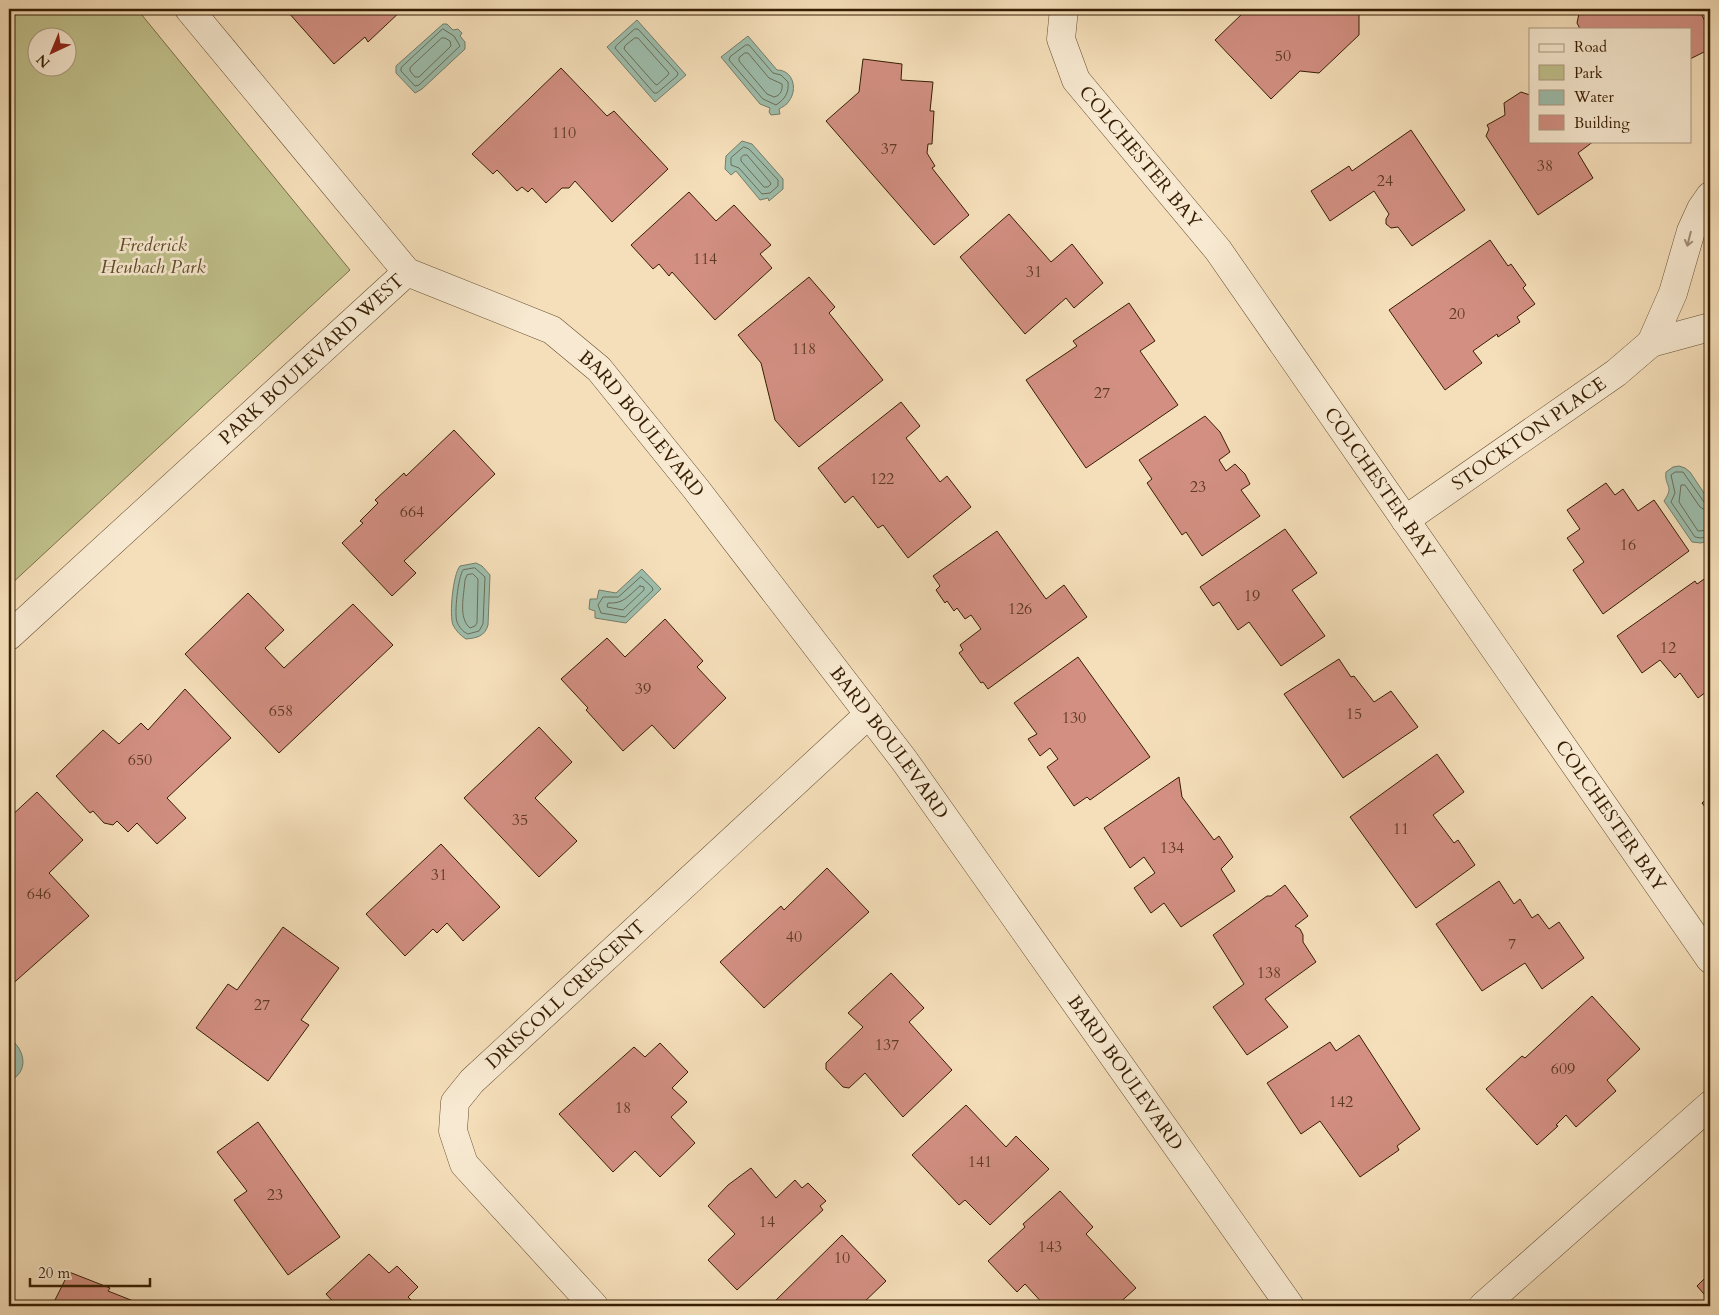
<svg xmlns="http://www.w3.org/2000/svg" width="1719" height="1315" font-family="Cardo,serif">
<rect width="100%" height="100%" fill="#f5dfba"/>
<filter id="stains"><feTurbulence type="fractalNoise" baseFrequency=".004" numOctaves="4"/><feColorMatrix values="0 0 0 0 .2 0 0 0 0 .09 0 0 0 0 .02 0 0 0 .5 -.17"/></filter>
<radialGradient id="worn" r=".72"><stop offset=".6" stop-color="#630" stop-opacity="0"/><stop offset="1" stop-color="#630" stop-opacity=".3"/></radialGradient>
<path fill="#c0c18c" stroke="#7c7047" fill-rule="evenodd" d="M 9,9 L 137,9 L 350,270 L 9,586 ZM 38,38 L 68,38 L 68,68 L 38,68 Z"/>
<path fill="#9dbdac" stroke="#747d68" d="M 637,20 L 686,75 L 655,102 L 607,47 Z
M 443,24 L 447,24 L 453,30 L 458,29 L 462,33 L 460,36 L 465,42 L 465,49 L 422,89 L 415,93 L 396,73 L 396,66 Z
M 748,36 L 777,70 C 793,70 798,89 789,101 C 787,105 782,107 779,109 L 780,114 L 771,115 L 769,112 L 770,108 L 760,104 L 721,57 Z
M 742,141 L 752,144 L 783,179 L 783,189 L 769,201 L 768,198 L 760,200 L 736,171 L 731,175 L 725,169 L 726,156 Z
M 1679,466 L 1685,468 L 1690,472 L 1710,502 L 1710,540 L 1701,543 L 1692,542 L 1664,501 C 1675,485 1664,487 1666,472 L 1673,467 Z
M 476,563 L 482,566 L 490,575 L 488,625 C 485,636 477,638 466,639 C 461,636 456,631 453,625 C 449,615 453,574 460,566 Z
M 642,569 L 661,589 L 626,623 L 595,618 L 595,611 L 589,609 L 590,599 L 597,599 L 599,590 L 616,593 Z
M 9,1038 C 25,1049 30,1072 9,1081 Z"/>
<g fill="none" stroke-linecap="round" stroke-linejoin="round">
<path stroke="#6a6e57" stroke-width="1" d="M 443,29 L 454,36 L 460,46 L 419,85 L 415,86 L 401,71 L 401,68 Z
M 635,29 L 638,29 L 678,73 L 677,76 L 657,93 L 654,93 L 615,48 L 616,46 Z
M 442,38 L 445,38 L 450,41 L 451,46 L 419,77 L 415,77 L 410,71 L 410,68 Z
M 635,38 L 638,38 L 669,73 L 668,75 L 657,85 L 655,84 L 624,49 L 625,46 Z
M 746,45 L 749,45 L 773,73 L 781,75 L 788,82 C 789,93 785,99 776,105 L 763,99 L 729,60 L 730,57 Z
M 745,53 L 748,53 L 769,78 L 782,84 C 783,90 780,96 774,97 L 767,94 L 739,61 L 739,58 Z
M 744,147 L 749,149 L 778,180 L 778,186 L 770,193 L 762,194 L 739,168 L 731,165 L 731,158 Z
M 744,155 L 747,155 L 770,182 L 771,184 L 768,187 L 764,187 L 741,161 L 741,158 Z
M 1710,504 L 1704,502 L 1683,472 L 1675,472 L 1671,475 L 1675,493 L 1671,502 L 1695,537 L 1701,538 L 1710,536
M 1710,510 L 1705,510 L 1700,507 L 1685,485 L 1681,485 L 1679,502 L 1698,531 L 1710,530
M 475,568 L 485,577 L 483,624 L 479,631 L 468,634 C 463,632 459,627 457,622 C 454,614 458,577 463,570 Z
M 473,574 L 478,579 L 477,623 L 475,626 L 470,628 C 458,618 464,595 465,580 L 467,575 Z
M 641,577 L 652,587 L 653,590 L 625,617 L 601,613 L 598,605 L 603,597 L 618,597 Z
M 640,586 L 644,587 L 644,590 L 623,610 L 607,607 L 608,603 C 624,604 628,596 640,586 Z"/>
</g>
<path fill="#d28f82" stroke="#371e02" d="M 291,9 L 403,9 L 368,42 L 365,37 L 334,64 L 288,12 Z
M 1241,9 L 1359,9 L 1359,35 L 1319,73 L 1300,71 L 1271,99 L 1215,40 L 1244,12 Z
M 1580,9 L 1699,9 L 1710,32 L 1710,49 L 1690,59 L 1690,29 L 1580,29 L 1577,23 Z
M 863,59 L 902,64 L 901,80 L 933,82 L 930,111 L 934,111 L 932,144 L 928,144 L 927,153 L 935,166 L 932,168 L 969,215 L 934,245 L 826,121 L 859,92 Z
M 561,68 L 607,116 L 614,111 L 668,169 L 612,222 L 575,181 L 569,188 L 562,188 L 546,203 L 532,188 L 528,192 L 522,187 L 517,191 L 497,170 L 493,174 L 472,154 Z
M 1521,92 L 1530,95 L 1530,141 L 1594,141 L 1578,153 L 1593,178 L 1538,215 L 1486,136 L 1489,129 L 1487,125 L 1505,115 L 1504,103 Z
M 1411,130 L 1465,210 L 1412,246 L 1398,227 L 1391,228 L 1386,224 L 1386,219 L 1389,214 L 1374,191 L 1330,221 L 1311,191 L 1349,166 L 1352,171 Z
M 689,192 L 716,221 L 734,205 L 771,245 L 760,254 L 772,268 L 715,320 L 672,272 L 669,276 L 659,264 L 653,269 L 631,245 Z
M 1009,214 L 1051,262 L 1072,244 L 1103,283 L 1074,308 L 1066,298 L 1025,334 L 960,257 Z
M 1490,240 L 1508,266 L 1511,264 L 1526,285 L 1523,288 L 1535,304 L 1517,317 L 1520,322 L 1498,337 L 1497,334 L 1473,351 L 1482,363 L 1445,390 L 1389,310 Z
M 809,277 L 835,307 L 829,313 L 883,380 L 799,447 L 775,420 L 761,363 L 738,335 Z
M 1129,303 L 1155,341 L 1140,351 L 1178,405 L 1086,468 L 1026,380 L 1077,346 L 1073,341 Z
M 901,402 L 920,426 L 906,438 L 940,482 L 947,476 L 971,507 L 908,558 L 883,525 L 878,528 L 853,496 L 845,503 L 818,468 Z
M 1205,416 L 1220,432 L 1230,452 L 1219,460 L 1226,471 L 1235,464 L 1245,474 L 1250,484 L 1241,490 L 1260,516 L 1202,556 L 1186,532 L 1182,535 L 1147,483 L 1152,479 L 1139,460 Z
M 454,430 L 495,474 L 404,561 L 416,573 L 392,596 L 342,543 L 363,523 L 360,521 L 378,503 L 375,500 L 404,473 L 406,476 Z
M 1606,483 L 1615,495 L 1623,489 L 1638,511 L 1654,500 L 1689,551 L 1603,614 L 1573,570 L 1584,562 L 1567,538 L 1580,529 L 1567,510 Z
M 1285,529 L 1317,573 L 1292,590 L 1325,636 L 1281,666 L 1249,622 L 1238,630 L 1219,602 L 1213,606 L 1200,587 Z
M 997,531 L 1046,599 L 1064,585 L 1087,617 L 988,689 L 983,682 L 981,683 L 959,653 L 963,650 L 960,645 L 981,629 L 971,615 L 965,619 L 957,608 L 954,611 L 947,601 L 945,603 L 936,590 L 940,586 L 933,576 Z
M 1710,575 L 1710,689 L 1698,698 L 1680,673 L 1675,678 L 1660,660 L 1642,673 L 1617,636 L 1695,581 L 1697,584 Z
M 248,593 L 284,630 L 265,648 L 284,668 L 353,604 L 393,645 L 279,753 L 185,654 Z
M 665,619 L 703,661 L 697,667 L 726,698 L 674,749 L 652,725 L 623,751 L 586,710 L 588,708 L 561,679 L 607,638 L 625,657 Z
M 1078,657 L 1150,757 L 1090,800 L 1087,797 L 1074,806 L 1047,767 L 1058,759 L 1050,748 L 1040,756 L 1028,739 L 1037,734 L 1014,703 Z
M 1339,659 L 1351,677 L 1354,676 L 1374,702 L 1391,691 L 1418,727 L 1343,778 L 1284,694 Z
M 185,689 L 231,738 L 167,798 L 186,818 L 157,844 L 137,823 L 128,832 L 117,821 L 113,825 L 104,823 L 93,811 L 90,813 L 56,776 L 103,730 L 119,744 L 141,723 L 148,730 Z
M 539,727 L 572,762 L 535,798 L 577,841 L 539,877 L 464,798 Z
M 1437,754 L 1464,792 L 1433,815 L 1454,843 L 1458,840 L 1475,865 L 1416,908 L 1350,817 Z
M 1179,777 L 1182,797 L 1214,840 L 1219,836 L 1233,857 L 1221,869 L 1235,891 L 1181,927 L 1164,903 L 1151,913 L 1134,888 L 1155,873 L 1144,857 L 1130,868 L 1104,828 Z
M 37,792 L 83,840 L 49,873 L 89,916 L 9,987 L 9,843 L 14,838 L 9,832 L 9,818 Z
M 1710,796 L 1710,813 L 1702,803 Z
M 441,844 L 500,907 L 463,941 L 447,923 L 437,933 L 433,929 L 405,956 L 366,914 Z
M 827,868 L 869,912 L 764,1008 L 720,962 L 781,906 L 784,910 Z
M 1499,881 L 1514,904 L 1520,899 L 1532,918 L 1538,914 L 1549,929 L 1559,922 L 1584,958 L 1542,989 L 1525,963 L 1482,991 L 1436,924 Z
M 1285,885 L 1308,916 L 1295,926 L 1300,929 L 1303,935 L 1303,942 L 1316,962 L 1265,999 L 1288,1027 L 1247,1055 L 1213,1007 L 1244,984 L 1213,935 L 1267,896 L 1271,896 Z
M 283,927 L 339,968 L 301,1020 L 309,1025 L 268,1081 L 196,1028 L 228,984 L 237,990 Z
M 891,973 L 924,1008 L 909,1022 L 952,1070 L 903,1117 L 865,1073 L 849,1088 L 843,1087 L 826,1069 L 826,1063 L 863,1027 L 848,1013 Z
M 1592,996 L 1640,1049 L 1607,1080 L 1616,1091 L 1576,1127 L 1566,1115 L 1556,1125 L 1558,1126 L 1537,1145 L 1486,1089 L 1522,1056 L 1525,1058 Z
M 1359,1035 L 1420,1129 L 1397,1146 L 1399,1150 L 1360,1177 L 1320,1121 L 1301,1134 L 1267,1083 L 1330,1042 L 1336,1051 Z
M 660,1043 L 688,1072 L 672,1088 L 687,1102 L 671,1117 L 695,1143 L 660,1177 L 635,1151 L 613,1172 L 559,1114 L 634,1047 L 645,1057 Z
M 966,1105 L 1006,1147 L 1016,1136 L 1049,1169 L 990,1225 L 965,1200 L 959,1205 L 912,1155 Z
M 258,1122 L 340,1237 L 288,1275 L 234,1200 L 247,1191 L 217,1152 Z
M 751,1168 L 776,1198 L 795,1180 L 802,1188 L 808,1183 L 826,1201 L 820,1206 L 823,1210 L 737,1290 L 708,1260 L 735,1234 L 708,1206 L 728,1185 Z
M 1060,1191 L 1093,1227 L 1086,1234 L 1136,1288 L 1116,1306 L 1045,1306 L 1025,1284 L 1017,1292 L 988,1261 L 1025,1227 L 1023,1224 Z
M 842,1235 L 886,1281 L 860,1306 L 770,1306 Z
M 369,1254 L 389,1273 L 397,1266 L 418,1287 L 408,1297 L 417,1306 L 337,1306 L 326,1294 Z
M 69,1272 L 110,1288 L 108,1291 L 146,1306 L 52,1306 Z
M 1710,1273 L 1710,1301 L 1697,1286 Z"/>
<g fill="none" stroke-linecap="round" stroke-linejoin="round">
<defs>
<g id="street">
<path id="s1" d="M 189,9 L 407,272 L 552,330 L 599,369 L 696,489 L 904,760 L 1290,1306"/>
<path id="s2" d="M 1064,9 L 1061,39 L 1076,80 L 1218,250 L 1710,959"/>
<path d="M 1710,196 L 1701,209 L 1691,231 L 1673,293 L 1651,343 L 1710,327"/>
<path id="s3" d="M 1405,520 L 1616,373 L 1651,343"/>
<path id="s4" d="M 9,636 L 407,272"/>
<path id="s5" d="M 594,1306 L 464,1164 L 453,1131 L 455,1102 L 472,1081 L 869,714"/>
<path d="M 1483,1306 L 1710,1105"/>
</g>
</defs>
<use href="#street" stroke="#664e30" stroke-width="29"/>
<use href="#street" stroke="#f8ead2" stroke-width="28"/>
</g>
<defs><path id="oneway-shaft" d="M-6 0H5M1.5-3L5.5 0L1.5 3" fill="none" stroke-width="1.6" stroke-linecap="round" stroke-linejoin="round" transform="scale(1.25)"/></defs>
<use stroke="#a18e74" href="#oneway-shaft" transform="translate(1689 239) rotate(104)"/>
<g text-anchor="middle" dominant-baseline="central" stroke-width="5" stroke-linejoin="round" paint-order="stroke">
<g font-size="16" fill="#5e3a22">
<text x="1283" y="56">50</text>
<text x="564" y="133">110</text>
<text x="889" y="149">37</text>
<text x="1545" y="166">38</text>
<text x="1385" y="181">24</text>
<text x="705" y="259">114</text>
<text x="1034" y="272">31</text>
<text x="1457" y="314">20</text>
<text x="804" y="349">118</text>
<text x="1102" y="393">27</text>
<text x="882" y="479">122</text>
<text x="1198" y="487">23</text>
<text x="412" y="512">664</text>
<text x="1628" y="545">16</text>
<text x="1252" y="596">19</text>
<text x="1020" y="609">126</text>
<text x="1668" y="648">12</text>
<text x="643" y="689">39</text>
<text x="281" y="711">658</text>
<text x="1354" y="714">15</text>
<text x="1074" y="718">130</text>
<text x="140" y="760">650</text>
<text x="520" y="820">35</text>
<text x="1401" y="829">11</text>
<text x="1172" y="848">134</text>
<text x="439" y="875">31</text>
<text x="39" y="894">646</text>
<text x="794" y="937">40</text>
<text x="1512" y="944">7</text>
<text x="1269" y="973">138</text>
<text x="262" y="1005">27</text>
<text x="887" y="1045">137</text>
<text x="1563" y="1069">609</text>
<text x="1341" y="1102">142</text>
<text x="623" y="1108">18</text>
<text x="980" y="1162">141</text>
<text x="275" y="1195">23</text>
<text x="767" y="1222">14</text>
<text x="1050" y="1247">143</text>
<text x="842" y="1258">10</text>
</g>
<g font-size="19" fill="#371e02" stroke="#f8ead2">
<text stroke="none"><textPath href="#s2" startOffset="174">COLCHESTER BAY</textPath></text>
<text stroke="none"><textPath href="#s4" startOffset="410">PARK BOULEVARD WEST</textPath></text>
<text stroke="none"><textPath href="#s1" startOffset="628">BARD BOULEVARD</textPath></text>
<text stroke="none"><textPath href="#s3" startOffset="151">STOCKTON PLACE</textPath></text>
<text stroke="none"><textPath href="#s2" startOffset="579">COLCHESTER BAY</textPath></text>
<text stroke="none"><textPath href="#s1" startOffset="1032">BARD BOULEVARD</textPath></text>
<text stroke="none"><textPath href="#s2" startOffset="984">COLCHESTER BAY</textPath></text>
<text stroke="none"><textPath href="#s5" startOffset="411">DRISCOLL CRESCENT</textPath></text>
<text stroke="none"><textPath href="#s1" startOffset="1438">BARD BOULEVARD</textPath></text>
</g>
<g font-size="19" font-style="italic" fill="#604f2b" stroke="#f8ead2">
<text x="153" y="245">Frederick<tspan x="153" dy="22">Heubach Park</tspan></text>
</g>
</g>
<rect width="1719" height="1315" fill="none" stroke="#f5dfba" stroke-width="30"/>
<rect x="10" y="10" width="1699" height="1295" fill="none" stroke="#371e02" stroke-width="2.5"/>
<rect x="15" y="15" width="1689" height="1285" fill="none" stroke="#371e02"/>
<rect x="1529" y="28" width="162" height="115" fill="#f8ead2" stroke="#ab987f"/>
<rect x="1539" y="44" width="25" height="8" fill="#f8ead2" stroke="#ab987f"/>
<text x="1574" y="52" font-size="15" fill="#371e02">Road</text>
<rect x="1539" y="65" width="25" height="15" fill="#c0c18c" stroke="#ab987f"/>
<text x="1574" y="78" font-size="15" fill="#371e02">Park</text>
<rect x="1539" y="90" width="25" height="15" fill="#9dbdac" stroke="#ab987f"/>
<text x="1574" y="102" font-size="15" fill="#371e02">Water</text>
<rect x="1539" y="115" width="25" height="15" fill="#d28f82" stroke="#ab987f"/>
<text x="1574" y="128" font-size="15" fill="#371e02">Building</text>
<g transform="translate(52 52) rotate(224)"><circle r="24" fill="#f8ead2" stroke="#ab987f"/>
<path d="M0-4L9 19L0 12L-9 19Z" fill="#8f2418"/>
<text y="-8" font-size="14" font-weight="bold" text-anchor="middle" fill="#371e02">N</text>
</g>
<path d="M30 1278v8h120v-8" fill="none" stroke="#371e02" stroke-width="2.5"/>
<text x="38" y="1278" font-size="15" fill="#371e02" stroke="#f8ead2" stroke-width="4" paint-order="stroke">20 m</text>
<rect width="100%" height="100%" filter="url(#stains)"/>
<rect width="100%" height="100%" fill="url(#worn)"/>
</svg>
